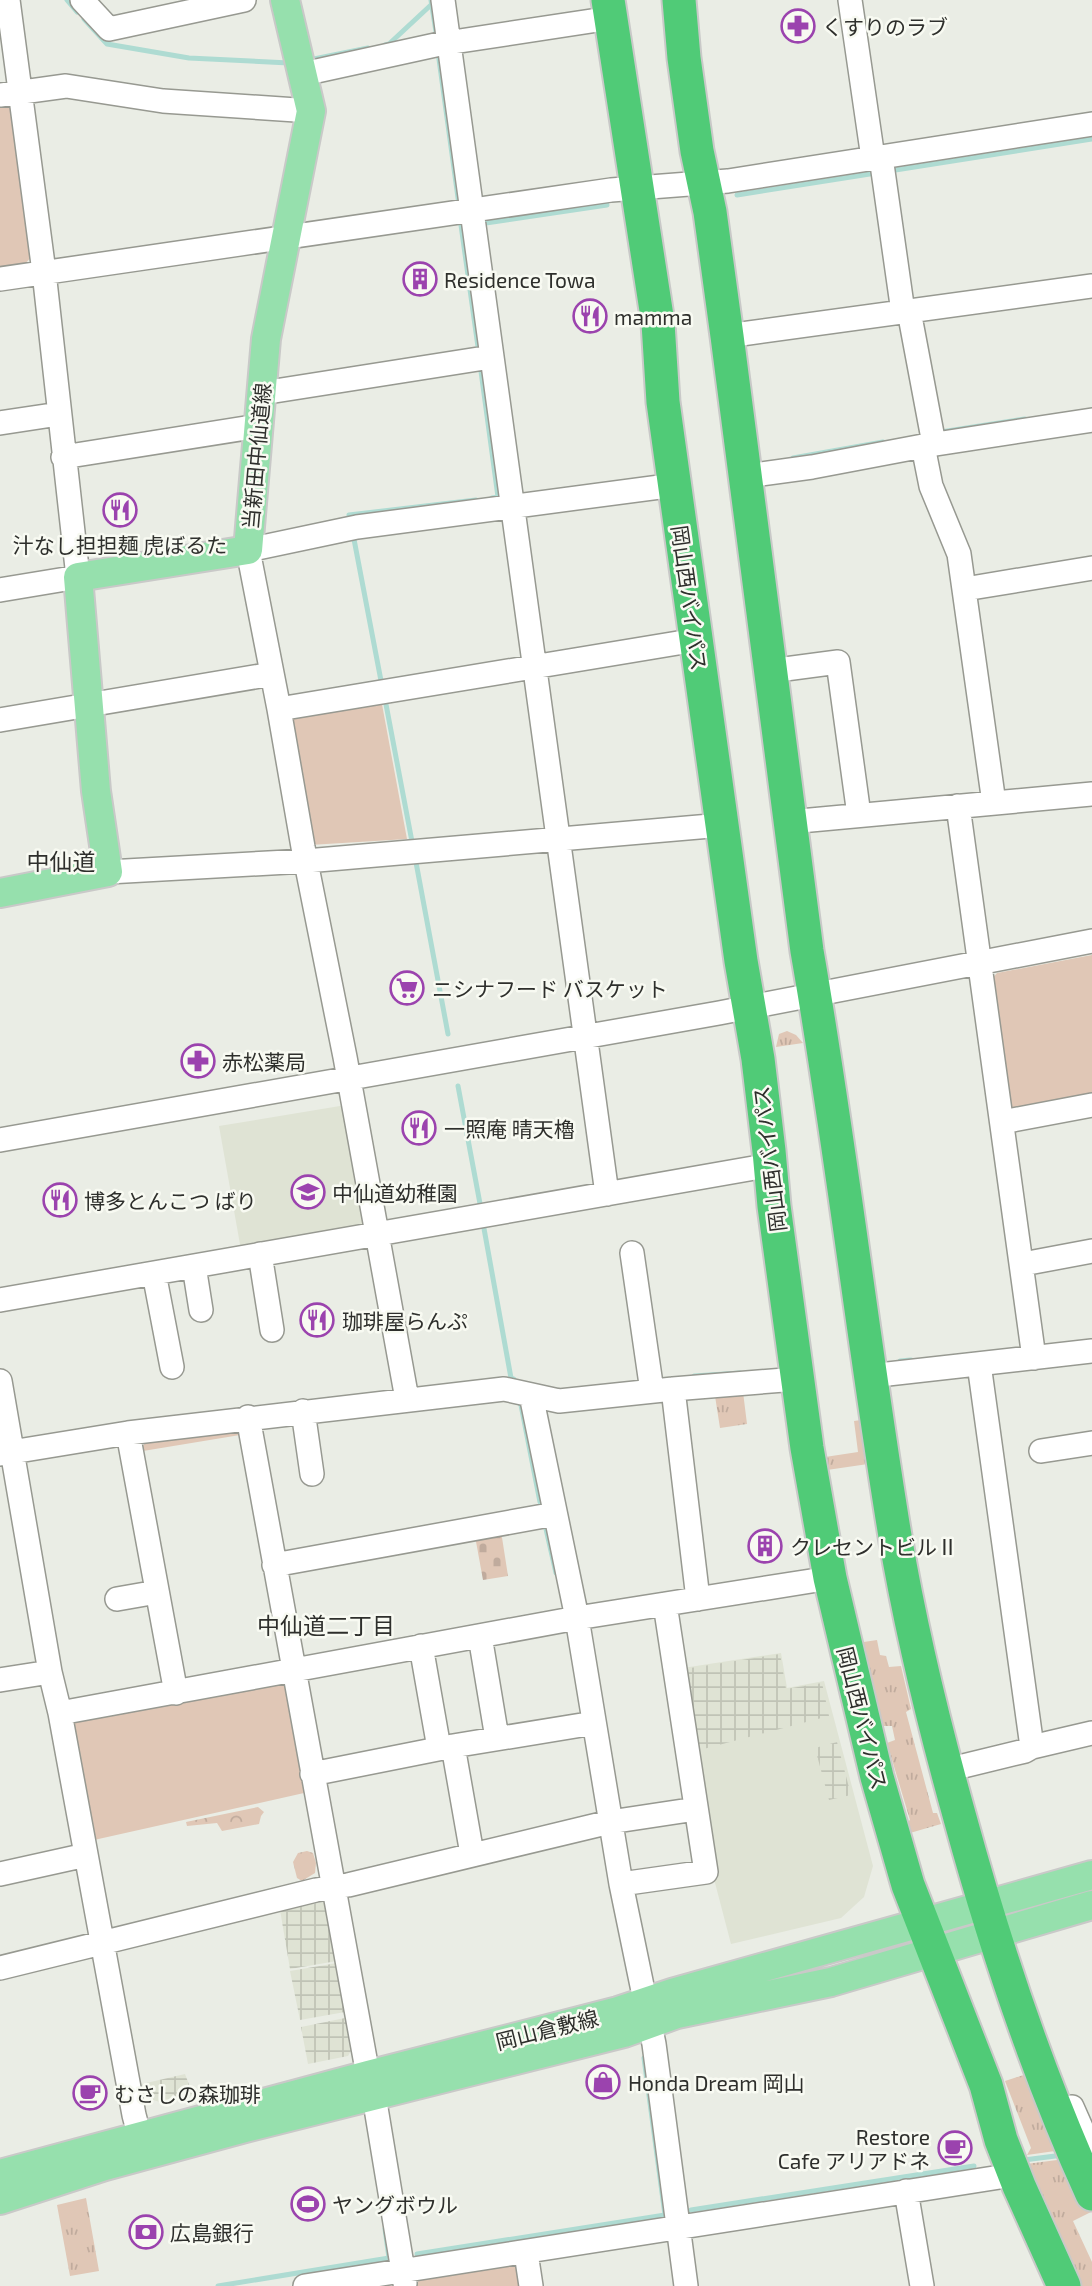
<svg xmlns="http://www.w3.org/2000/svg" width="1092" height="2286" font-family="'Exo 2','Noto Sans JP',sans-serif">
<defs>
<pattern id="industrial-grid" width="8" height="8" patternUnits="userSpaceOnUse" patternTransform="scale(1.75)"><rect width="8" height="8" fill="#dfe3d4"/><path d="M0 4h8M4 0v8" fill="none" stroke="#c0c3b6"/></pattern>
<pattern id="grass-tufts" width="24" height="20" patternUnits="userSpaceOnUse" patternTransform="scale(1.75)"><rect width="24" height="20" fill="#e0c7b6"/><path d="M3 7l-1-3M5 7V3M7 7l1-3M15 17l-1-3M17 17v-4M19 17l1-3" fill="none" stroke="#c0ab9d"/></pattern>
<pattern id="forest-crowns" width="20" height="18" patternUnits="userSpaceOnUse" patternTransform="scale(1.75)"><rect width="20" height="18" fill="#e0c7b6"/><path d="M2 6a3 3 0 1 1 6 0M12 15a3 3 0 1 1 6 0" fill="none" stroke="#c0ab9d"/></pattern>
<pattern id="cemetery-stones" width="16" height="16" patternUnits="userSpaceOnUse" patternTransform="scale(1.75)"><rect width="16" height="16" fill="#e0c7b6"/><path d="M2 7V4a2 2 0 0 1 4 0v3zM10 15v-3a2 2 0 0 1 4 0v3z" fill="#c0ab9d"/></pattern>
</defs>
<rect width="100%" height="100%" fill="#eaede5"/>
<path fill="#dfe3d4" d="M 346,1105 L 365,1222 L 359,1230 L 241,1250 L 219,1126 Z
M 781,1653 L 787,1688 L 824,1681 L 873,1866 L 864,1897 L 841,1918 L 731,1944 L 714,1879 L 683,1668 Z"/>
<path fill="url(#industrial-grid)" d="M 780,1654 L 786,1689 L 822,1683 L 829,1716 L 696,1751 L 684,1669 Z
M 837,1742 L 851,1795 L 829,1800 L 815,1748 Z
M 323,1902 L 327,1905 L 337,1961 L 290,1969 L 280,1910 Z
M 337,1963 L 345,2012 L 300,2020 L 290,1971 Z
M 345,2018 L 352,2049 L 348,2056 L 308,2064 L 301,2027 Z
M 185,2074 L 193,2095 L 160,2102 L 153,2100 L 142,2084 Z"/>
<path fill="url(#grass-tufts)" d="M 787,1031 L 796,1035 L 803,1043 L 776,1047 L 779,1034 Z
M 743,1392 L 747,1424 L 720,1428 L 715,1396 Z
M 861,1420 L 868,1464 L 827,1470 L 825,1457 L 858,1452 L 854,1421 Z
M 877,1640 L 880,1655 L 886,1656 L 889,1667 L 901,1666 L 911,1709 L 906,1712 L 933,1813 L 937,1813 L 941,1824 L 910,1833 L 907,1822 L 910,1820 L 887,1743 L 895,1740 L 892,1726 L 880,1726 L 857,1643 Z
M 1030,2073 L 1062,2150 L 1027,2155 L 1031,2148 L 1005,2081 Z
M 1065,2159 L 1072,2166 L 1091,2212 L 1073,2221 L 1092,2262 L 1092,2286 L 1078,2286 L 1026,2164 Z
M 86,2198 L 99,2271 L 70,2276 L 57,2205 Z"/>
<path fill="url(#forest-crowns)" d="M 258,1807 L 264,1812 L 261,1816 L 259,1824 L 222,1831 L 217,1823 L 187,1826 L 186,1822 Z
M 307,1851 L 313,1853 L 316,1863 L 315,1873 L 302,1881 L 297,1878 L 293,1862 L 298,1853 Z"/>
<path fill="url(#cemetery-stones)" d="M 501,1531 L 508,1576 L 483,1580 L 475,1536 Z"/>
<path fill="#e0c7b6" d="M 8,102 L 15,108 L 33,255 L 24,265 L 0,269 L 0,103 Z
M 381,699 L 407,839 L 310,845 L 287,724 L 295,714 Z
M 1092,955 L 1092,1097 L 1014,1111 L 1007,1106 L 989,982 L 997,973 Z
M 239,1430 L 240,1435 L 143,1451 L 142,1447 L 146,1442 Z
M 281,1682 L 285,1687 L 304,1793 L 94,1840 L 69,1726 L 75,1718 Z
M 512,2263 L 521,2270 L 524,2286 L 416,2286 L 420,2278 Z"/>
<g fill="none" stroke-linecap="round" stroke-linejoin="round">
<path stroke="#aedbd2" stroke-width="5" d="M 67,0 L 77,12
M 431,0 L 437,38
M 84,19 L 107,44 L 189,58 L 289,63
M 385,45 L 389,44 L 432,4
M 438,52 L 459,205
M 309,60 L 368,48
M 889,171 L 1092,139
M 737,195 L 876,173
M 460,218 L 479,354
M 479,224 L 607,205
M 480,364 L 498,497 L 492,498
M 941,432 L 1025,419
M 793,458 L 883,442
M 351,524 L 349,515 L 476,500
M 353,534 L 382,686
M 385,699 L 413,847
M 415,857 L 448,1034
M 458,1086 L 481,1209
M 483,1223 L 511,1378 L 514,1379 L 514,1383
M 900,1361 L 911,1360
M 694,1376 L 740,1373
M 517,1400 L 521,1405 L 540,1502
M 546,1529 L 556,1573
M 1024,2160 L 1063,2155
M 691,2210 L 974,2166
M 417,2254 L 665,2215 L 644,2058
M 218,2286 L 389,2258 L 385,2229"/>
<defs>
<path id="minor" d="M 82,0 L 109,29 L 244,0
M 443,0 L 607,1194
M 850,0 L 873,158
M 303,74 L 440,44 L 611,18
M 0,95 L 66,86 L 163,101 L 311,111
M 881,157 L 903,312
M 0,279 L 611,190 L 728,181 L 1092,124
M 909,311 L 934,444
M 727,336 L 1092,286
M 262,393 L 491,357
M 0,423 L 59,414
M 923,446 L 931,486 L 959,554 L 994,803
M 63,457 L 259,426
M 746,476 L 812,467 L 923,446 L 1092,420
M 965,589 L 1092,568
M 0,590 L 78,577 L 44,272 L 8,0
M 770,671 L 838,662 L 859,815
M 279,709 L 696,640
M 0,720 L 272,674
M 958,806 L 1034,1358
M 789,822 L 1092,794
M 108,872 L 306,861 L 722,825
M 1002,1122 L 1092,1105
M 0,1140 L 719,1013 L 1092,941
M 632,1253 L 652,1391
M 260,1254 L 272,1330
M 1023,1264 L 1092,1251
M 194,1266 L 201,1310
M 154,1273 L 172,1367
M 0,1300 L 771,1165
M 979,1364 L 1032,1747 L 1092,1733
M 870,1376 L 1092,1351
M 0,1381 L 50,1672 L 60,1713 L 134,2115 L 144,2153
M 673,1389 L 698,1599
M 531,1395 L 577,1618 L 621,1884 L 654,2044 L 686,2286
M 407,1399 L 345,1057 L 303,847 L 279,709 L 248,550 L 357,527 L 675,485
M 303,1411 L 312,1474
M 248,1417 L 368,2075
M 128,1433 L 176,1693
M 1041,1451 L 1092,1443
M 0,1454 L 128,1433 L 504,1389 L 559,1401 L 673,1389 L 797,1379
M 274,1565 L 555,1514
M 117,1599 L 157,1592
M 480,1636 L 497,1738
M 421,1646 L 439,1748
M 0,1680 L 50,1672
M 60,1713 L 577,1618 L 830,1578
M 453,1746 L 472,1854
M 947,1770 L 1025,1751 L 1032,1747
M 312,1774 L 453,1746 L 594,1723
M 0,1874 L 86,1855
M 621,1884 L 706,1872 L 665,1604
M 0,1968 L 316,1890 L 348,1885 L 610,1822 L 696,1809
M 374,2096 L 405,2283
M 1072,2107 L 1092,2152
M 906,2191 L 922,2286
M 526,2253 L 531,2286
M 305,2286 L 1000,2177"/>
<path id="major" d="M 0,893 L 108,872 L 96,791 L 78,577 L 248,550 L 266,339 L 311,111 L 285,0
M 0,2174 L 368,2075 L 618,2011 L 672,1993 L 1092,1875
M 0,2200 L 105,2166 L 245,2128 L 624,2033 L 677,2014 L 831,1982 L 1092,1905"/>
<path id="highway" d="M 608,0 L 658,323 L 663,402 L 741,961 L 758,1059 L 769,1151 L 774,1206 L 807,1448 L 830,1578 L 877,1777 L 908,1885 L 986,2085 L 1001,2140 L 1019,2186 L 1064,2286
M 679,0 L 684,58 L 697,151 L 710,212 L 727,336 L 807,951 C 841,1145 863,1342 895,1536 C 911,1631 934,1725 960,1818 C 995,1946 1037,2073 1092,2194"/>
</defs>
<use href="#minor" stroke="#979991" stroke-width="26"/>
<use href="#major" stroke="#c9c9c8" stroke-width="32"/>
<use href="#highway" stroke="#c9c9c8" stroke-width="37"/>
<use href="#minor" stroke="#fff" stroke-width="23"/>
<use href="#major" stroke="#96e0ad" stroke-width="28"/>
<use href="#highway" stroke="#50cb77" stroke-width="33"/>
</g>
<defs>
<symbol id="pharmacy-ring" viewBox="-11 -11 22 22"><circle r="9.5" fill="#f8faf2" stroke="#9b43ae" stroke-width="1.5"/><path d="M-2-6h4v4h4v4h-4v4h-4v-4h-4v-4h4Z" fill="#9b43ae"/></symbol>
<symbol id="building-ring" viewBox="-11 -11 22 22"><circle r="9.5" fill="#f8faf2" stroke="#9b43ae" stroke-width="1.5"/><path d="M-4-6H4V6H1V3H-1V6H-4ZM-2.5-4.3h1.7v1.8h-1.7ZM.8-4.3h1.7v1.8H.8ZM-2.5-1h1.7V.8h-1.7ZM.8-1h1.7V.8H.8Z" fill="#9b43ae"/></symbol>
<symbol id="restaurant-ring" viewBox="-11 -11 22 22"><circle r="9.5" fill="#f8faf2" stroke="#9b43ae" stroke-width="1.5"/><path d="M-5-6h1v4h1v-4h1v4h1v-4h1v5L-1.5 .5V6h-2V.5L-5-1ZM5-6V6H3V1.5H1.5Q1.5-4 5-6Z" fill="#9b43ae"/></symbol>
<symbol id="supermarket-ring" viewBox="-11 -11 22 22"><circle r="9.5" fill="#f8faf2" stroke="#9b43ae" stroke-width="1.5"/><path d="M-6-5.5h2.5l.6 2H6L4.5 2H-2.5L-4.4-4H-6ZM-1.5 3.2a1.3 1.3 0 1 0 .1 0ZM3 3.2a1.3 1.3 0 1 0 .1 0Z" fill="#9b43ae"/></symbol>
<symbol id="school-ring" viewBox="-11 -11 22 22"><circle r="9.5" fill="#f8faf2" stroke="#9b43ae" stroke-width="1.5"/><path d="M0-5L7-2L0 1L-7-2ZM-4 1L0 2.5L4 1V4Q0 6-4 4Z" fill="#9b43ae"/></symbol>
<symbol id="shop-ring" viewBox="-11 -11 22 22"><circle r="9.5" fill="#f8faf2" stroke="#9b43ae" stroke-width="1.5"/><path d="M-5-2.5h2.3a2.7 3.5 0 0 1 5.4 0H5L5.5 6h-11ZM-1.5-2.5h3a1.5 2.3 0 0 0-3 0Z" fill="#9b43ae"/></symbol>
<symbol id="cafe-ring" viewBox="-11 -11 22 22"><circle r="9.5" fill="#f8faf2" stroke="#9b43ae" stroke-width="1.5"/><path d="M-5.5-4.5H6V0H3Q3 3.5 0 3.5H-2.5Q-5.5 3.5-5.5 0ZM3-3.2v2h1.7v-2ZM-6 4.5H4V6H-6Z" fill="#9b43ae"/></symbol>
<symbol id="stadium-ring" viewBox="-11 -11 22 22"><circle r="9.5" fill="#f8faf2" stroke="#9b43ae" stroke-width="1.5"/><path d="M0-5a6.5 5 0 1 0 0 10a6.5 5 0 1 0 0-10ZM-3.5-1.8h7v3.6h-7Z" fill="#9b43ae"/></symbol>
<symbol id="bank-ring" viewBox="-11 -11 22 22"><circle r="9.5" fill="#f8faf2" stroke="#9b43ae" stroke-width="1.5"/><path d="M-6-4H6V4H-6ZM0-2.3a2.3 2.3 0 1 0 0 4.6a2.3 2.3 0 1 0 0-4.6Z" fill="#9b43ae"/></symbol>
</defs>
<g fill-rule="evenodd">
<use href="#pharmacy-ring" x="779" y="7" width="38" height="38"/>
<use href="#building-ring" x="401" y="260" width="38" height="38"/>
<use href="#restaurant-ring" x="571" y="297" width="38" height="38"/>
<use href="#restaurant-ring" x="101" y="491" width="38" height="38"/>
<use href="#supermarket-ring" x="388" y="969" width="38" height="38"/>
<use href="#pharmacy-ring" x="179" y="1042" width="38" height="38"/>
<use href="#restaurant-ring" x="400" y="1109" width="38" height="38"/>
<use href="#school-ring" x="289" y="1173" width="38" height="38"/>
<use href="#restaurant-ring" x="41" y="1181" width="38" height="38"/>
<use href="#restaurant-ring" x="298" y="1301" width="38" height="38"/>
<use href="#building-ring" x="746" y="1527" width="38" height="38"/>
<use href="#shop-ring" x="584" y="2063" width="38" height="38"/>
<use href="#cafe-ring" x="71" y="2074" width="38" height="38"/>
<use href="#cafe-ring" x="936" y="2129" width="38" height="38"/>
<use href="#stadium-ring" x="289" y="2185" width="38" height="38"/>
<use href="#bank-ring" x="127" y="2213" width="38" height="38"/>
</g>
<g text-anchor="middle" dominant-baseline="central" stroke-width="5" stroke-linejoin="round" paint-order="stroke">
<g font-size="21" fill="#2e2f2c" stroke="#f8faf2" text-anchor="start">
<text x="822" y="26">くすりのラブ</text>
<text x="444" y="279">Residence Towa</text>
<text x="614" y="316">mamma</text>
<text x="120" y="544" text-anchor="middle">汁なし担担麺 虎ぼるた</text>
<text x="432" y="988">ニシナフード バスケット</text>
<text x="222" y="1061">赤松薬局</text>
<text x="444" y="1128">一照庵 晴天櫓</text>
<text x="332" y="1192">中仙道幼稚園</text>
<text x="84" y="1200">博多とんこつ ばり</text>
<text x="342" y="1320">珈琲屋らんぷ</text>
<text x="790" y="1546">クレセントビルⅡ</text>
<text x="628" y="2082">Honda Dream 岡山</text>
<text x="114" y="2093">むさしの森珈琲</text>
<text x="930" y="2136" text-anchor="end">Restore<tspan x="930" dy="24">Cafe アリアドネ</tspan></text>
<text x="332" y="2204">ヤングボウル</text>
<text x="170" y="2232">広島銀行</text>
</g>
<g font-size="21" fill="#2e2f2c" stroke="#f8faf2">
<text transform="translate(256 456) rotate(-85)">当新田中仙道線</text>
<text transform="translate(690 598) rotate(82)">岡山西バイパス</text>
<text transform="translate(769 1159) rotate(-97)">岡山西バイパス</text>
<text transform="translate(863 1718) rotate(76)">岡山西バイパス</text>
<text transform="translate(547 2029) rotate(-14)">岡山倉敷線</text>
</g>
<g font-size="23" fill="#2e2f2c" stroke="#f8faf2">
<text x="61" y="861">中仙道</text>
<text x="326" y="1625">中仙道二丁目</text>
</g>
</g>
</svg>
